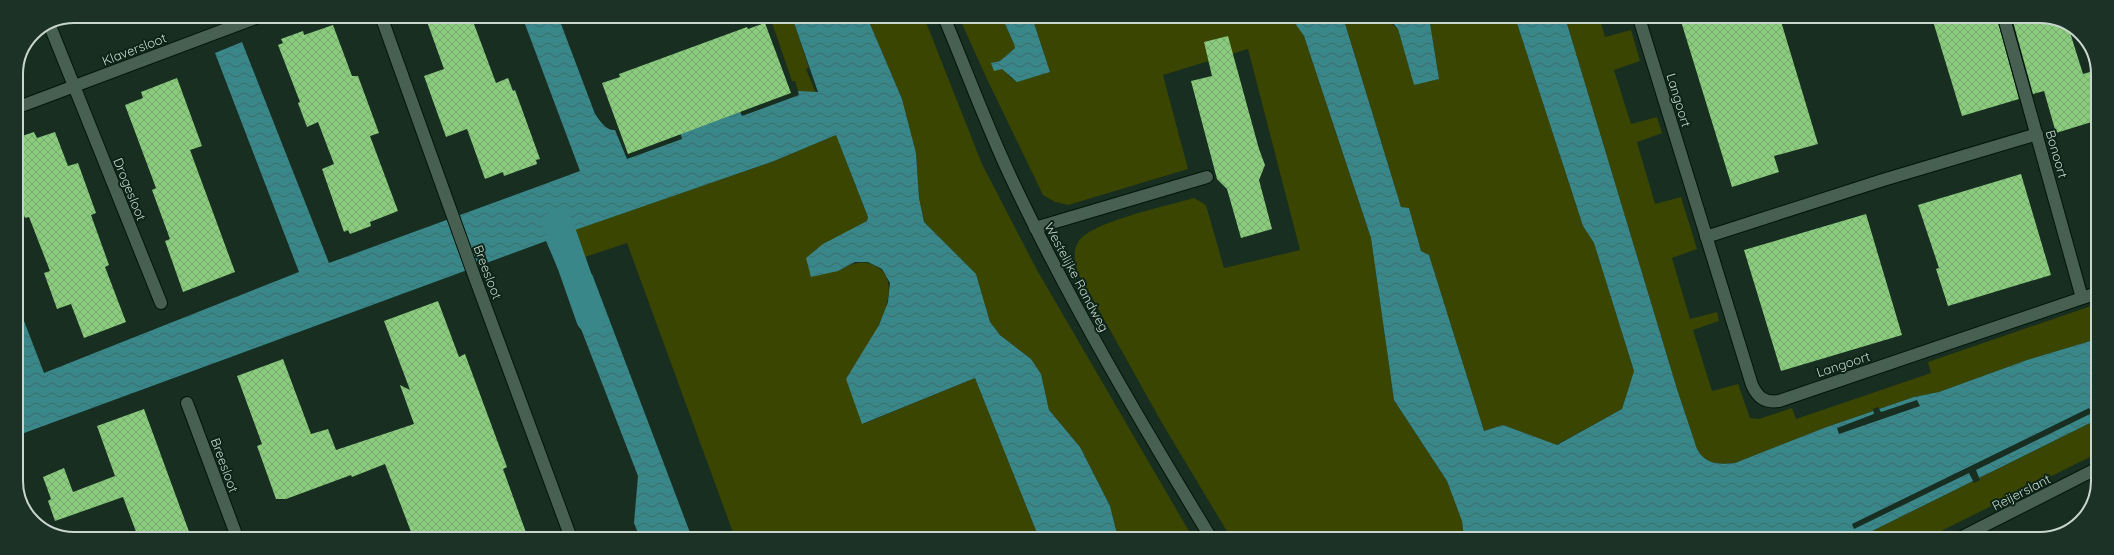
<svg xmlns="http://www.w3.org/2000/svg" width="2114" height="555" font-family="Quicksand,sans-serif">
<defs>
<pattern id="water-waves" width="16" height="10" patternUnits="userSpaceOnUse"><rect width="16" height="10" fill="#3a878a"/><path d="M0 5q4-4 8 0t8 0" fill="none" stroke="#3b6e6f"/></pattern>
<pattern id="building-cross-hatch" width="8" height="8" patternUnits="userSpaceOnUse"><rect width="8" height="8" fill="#8bcb7d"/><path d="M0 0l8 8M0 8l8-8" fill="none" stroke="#77a86d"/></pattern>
</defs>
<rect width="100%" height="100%" fill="#172e21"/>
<path fill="#394500" d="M 770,17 L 792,17 L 809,68 L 806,69 L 816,93 L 798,91 L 795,81 L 792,81 Z
M 867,17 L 924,17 L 982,164 L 1037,270 L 1193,538 L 1118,538 L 1110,506 L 1080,447 L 1049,410 L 1041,374 L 1031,359 L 1000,335 L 990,322 L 976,274 L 924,222 L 919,198 L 916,153 L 902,99 Z
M 959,17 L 1002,17 L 1014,44 L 1015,48 L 1000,61 L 992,63 L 1002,68 L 1012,79 L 1050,72 L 1032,17 L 1285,17 L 1294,22 L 1304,36 L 1371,238 L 1394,400 L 1447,481 L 1462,521 L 1464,538 L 1231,538 L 1162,423 L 1077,271 C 1075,261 1072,250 1079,241 C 1091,222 1170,205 1194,198 L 1206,205 L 1224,268 L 1300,250 L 1248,49 L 1163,75 L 1188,169 L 1068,205 L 1055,202 L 1043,195 L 986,77 Z
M 1343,17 C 1361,17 1385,16 1398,29 L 1414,84 L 1439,79 L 1429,17 L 1515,17 L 1583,226 L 1594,243 L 1634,371 L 1622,409 L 1556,445 L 1503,425 L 1484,431 L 1429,255 L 1421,251 L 1409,209 L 1401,207 Z
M 1565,17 L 1599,17 L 1605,37 L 1631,30 L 1640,61 L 1614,70 L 1631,124 L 1657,117 L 1662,133 L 1637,142 L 1655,204 L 1681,197 L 1697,249 L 1672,258 L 1690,319 L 1717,312 L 1719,321 L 1693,330 L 1712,391 L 1738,384 L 1750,418 L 1759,419 L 1792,408 L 1796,419 L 1931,373 L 1928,362 L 2097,304 L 2097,339 L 2027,360 L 1939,392 L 1914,397 L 1824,428 L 1735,463 C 1719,465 1705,464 1697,449 L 1677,389 Z
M 836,135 L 868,217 L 867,221 L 814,251 L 838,271 C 852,264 862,258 877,267 C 912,287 860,357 846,379 L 863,424 L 975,378 L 1039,538 L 735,538 L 627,243 L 585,257 L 574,230 L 774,161 Z
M 2096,420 L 2096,454 L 1925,539 L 1856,539 Z"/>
<path fill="url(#water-waves)" d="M 522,16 L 558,16 L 595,114 C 600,121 606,131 615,130 L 627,159 L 682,139 L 680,132 L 740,111 L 742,116 L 799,95 L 798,91 L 818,92 L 792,17 L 867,17 L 902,99 L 916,153 L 919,198 L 924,222 L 976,274 L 990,322 L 1000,335 L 1031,359 L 1041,374 L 1049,410 L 1080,447 L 1110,506 L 1118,538 L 1039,538 L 975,378 L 862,424 L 846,379 L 879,325 L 888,302 L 890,283 L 882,269 L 868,262 L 855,262 L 838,271 L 811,277 L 806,258 L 823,244 L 867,221 L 868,217 L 836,135 L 774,161 L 575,230 L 585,257 L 558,269 L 546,241 L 16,436 L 16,300 L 44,373 L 299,272 L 215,53 L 242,42 L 329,263 L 580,171 Z
M 1002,17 L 1032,17 L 1050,72 L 1017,82 L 1002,69 L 994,71 L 991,63 L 1000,61 L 1015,48 L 1014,44 Z
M 1285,17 L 1343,17 L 1401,207 L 1409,208 L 1421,251 L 1429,255 L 1484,431 L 1503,425 L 1557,445 L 1622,409 L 1634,371 L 1594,243 L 1583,226 L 1515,17 L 1565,17 L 1677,389 L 1697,449 C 1705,464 1719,465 1735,463 L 1824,428 L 1914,397 L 1939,392 L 2027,360 L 2097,339 L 2096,420 L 1856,539 L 1464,538 L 1462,521 L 1447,481 L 1394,400 L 1371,238 L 1304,36 L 1294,22 Z
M 1364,17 L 1429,17 L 1439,79 L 1414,85 L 1398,29 L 1392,22 Z
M 592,274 L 692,538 L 640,538 L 634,523 L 638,476 L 564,285 Z"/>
<path fill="#172e21" d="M 1917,400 L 1920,406 L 1839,434 L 1837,428 L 1874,414 L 1873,409 L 1878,407 L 1881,412 Z
M 2089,408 L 2092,413 L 1976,470 L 1980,480 L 1974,483 L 1969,473 L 1854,529 L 1852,524 Z"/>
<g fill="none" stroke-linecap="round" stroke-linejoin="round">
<path stroke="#3a878a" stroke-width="30" d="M 558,224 L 591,318"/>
</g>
<path fill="url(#building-cross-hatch)" d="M 425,16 L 471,16 L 496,83 L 508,78 L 513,91 L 515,90 L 540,159 L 536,160 L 537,164 L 504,176 L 503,172 L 485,179 L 467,129 L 446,137 L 424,76 L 444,69 Z
M 1680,18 L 1780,18 L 1818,144 L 1774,156 L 1779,172 L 1732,187 Z
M 1932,18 L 1997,18 L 2019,99 L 1962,116 Z
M 2012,18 L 2055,18 L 2068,26 L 2083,74 L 2093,71 L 2098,88 L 2098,120 L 2056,133 L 2044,91 L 2033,94 Z
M 765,23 L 791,93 L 628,154 L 602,83 L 620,77 L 619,74 L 747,27 L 748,29 Z
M 333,25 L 352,76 L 358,76 L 379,133 L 370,136 L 398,211 L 370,222 L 371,226 L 350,234 L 348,230 L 344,232 L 322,169 L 334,164 L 318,122 L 307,127 L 298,103 L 300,102 L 278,45 L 283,43 L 281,39 L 303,31 L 304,35 Z
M 1228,36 L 1259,149 L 1265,165 L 1259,180 L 1272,229 L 1241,238 L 1227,189 L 1217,179 L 1191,81 L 1212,76 L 1204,42 Z
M 177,78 L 202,146 L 190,150 L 235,272 L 183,292 L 165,241 L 170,239 L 152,190 L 156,188 L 125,105 L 143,98 L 141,92 Z
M 34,132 L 37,138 L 55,132 L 68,166 L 78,163 L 96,213 L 91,215 L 109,265 L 105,267 L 126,322 L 84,338 L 71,304 L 57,309 L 44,273 L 50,271 L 29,217 L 25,218 L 16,195 L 16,138 Z
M 2021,174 L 2051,275 L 1948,306 L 1936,269 L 1939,268 L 1918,205 Z
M 1866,214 L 1902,335 L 1781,371 L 1744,250 Z
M 438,301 L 459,357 L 465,354 L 507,467 L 503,469 L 528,538 L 413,537 L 385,464 L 352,477 L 351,475 L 286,499 L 276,499 L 257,446 L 262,444 L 237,376 L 283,359 L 311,434 L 328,429 L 336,450 L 414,424 L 400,385 L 410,390 L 384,321 Z
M 144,409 L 191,537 L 138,537 L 123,497 L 55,521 L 48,501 L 51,499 L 43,477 L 64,468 L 73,492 L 115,476 L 97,426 Z"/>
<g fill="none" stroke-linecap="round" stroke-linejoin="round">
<defs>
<path id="service" d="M 1035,228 L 1207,177"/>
<path id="minor" d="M 381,16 L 475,278 L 571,538
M 1639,18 L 1752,385 C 1758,398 1765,403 1779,401 L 2097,293
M 2004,18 L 2082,298
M 50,26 L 161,303
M 16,108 L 261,16
M 1706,237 L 1883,180 L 2037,134
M 187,403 L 237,537
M 1958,539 L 2096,469"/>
<path id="tertiary" d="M 944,17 C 967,72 988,130 1014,184 C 1072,306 1141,423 1211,538"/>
</defs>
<use href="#service" stroke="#01160b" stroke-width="14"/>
<use href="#minor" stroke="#01160b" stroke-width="14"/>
<use href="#tertiary" stroke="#01160b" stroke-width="14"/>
<use href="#service" stroke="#476052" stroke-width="12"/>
<use href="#minor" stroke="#476052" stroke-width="12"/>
<use href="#tertiary" stroke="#476052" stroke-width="12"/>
</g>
<g text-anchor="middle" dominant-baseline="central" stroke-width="4" stroke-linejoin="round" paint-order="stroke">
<g font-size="13" fill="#c8d6ce" stroke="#0d2418">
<text transform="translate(134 49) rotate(-21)">Klaversloot</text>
<text transform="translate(1679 100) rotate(73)">Langoort</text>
<text transform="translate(2057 154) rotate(74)">Bonoort</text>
<text transform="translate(130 189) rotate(68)">Drogesloot</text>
<text transform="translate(488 272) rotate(69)">Breesloot</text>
<text transform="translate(1077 277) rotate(62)">Westelijke Randweg</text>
<text transform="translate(1843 364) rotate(-18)">Langoort</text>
<text transform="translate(225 465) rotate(70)">Breesloot</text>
<text transform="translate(2021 492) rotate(-27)">Reijerslant</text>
</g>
</g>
<path d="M0 0H2114V555H0ZM74 23H2040A51 51 0 0 1 2091 74V481A51 51 0 0 1 2040 532H74A51 51 0 0 1 23 481V74A51 51 0 0 1 74 23Z" fill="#1c3227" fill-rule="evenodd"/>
<path fill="none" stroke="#c8d6ce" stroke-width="2" d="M74 23H2040A51 51 0 0 1 2091 74V481A51 51 0 0 1 2040 532H74A51 51 0 0 1 23 481V74A51 51 0 0 1 74 23Z"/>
</svg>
